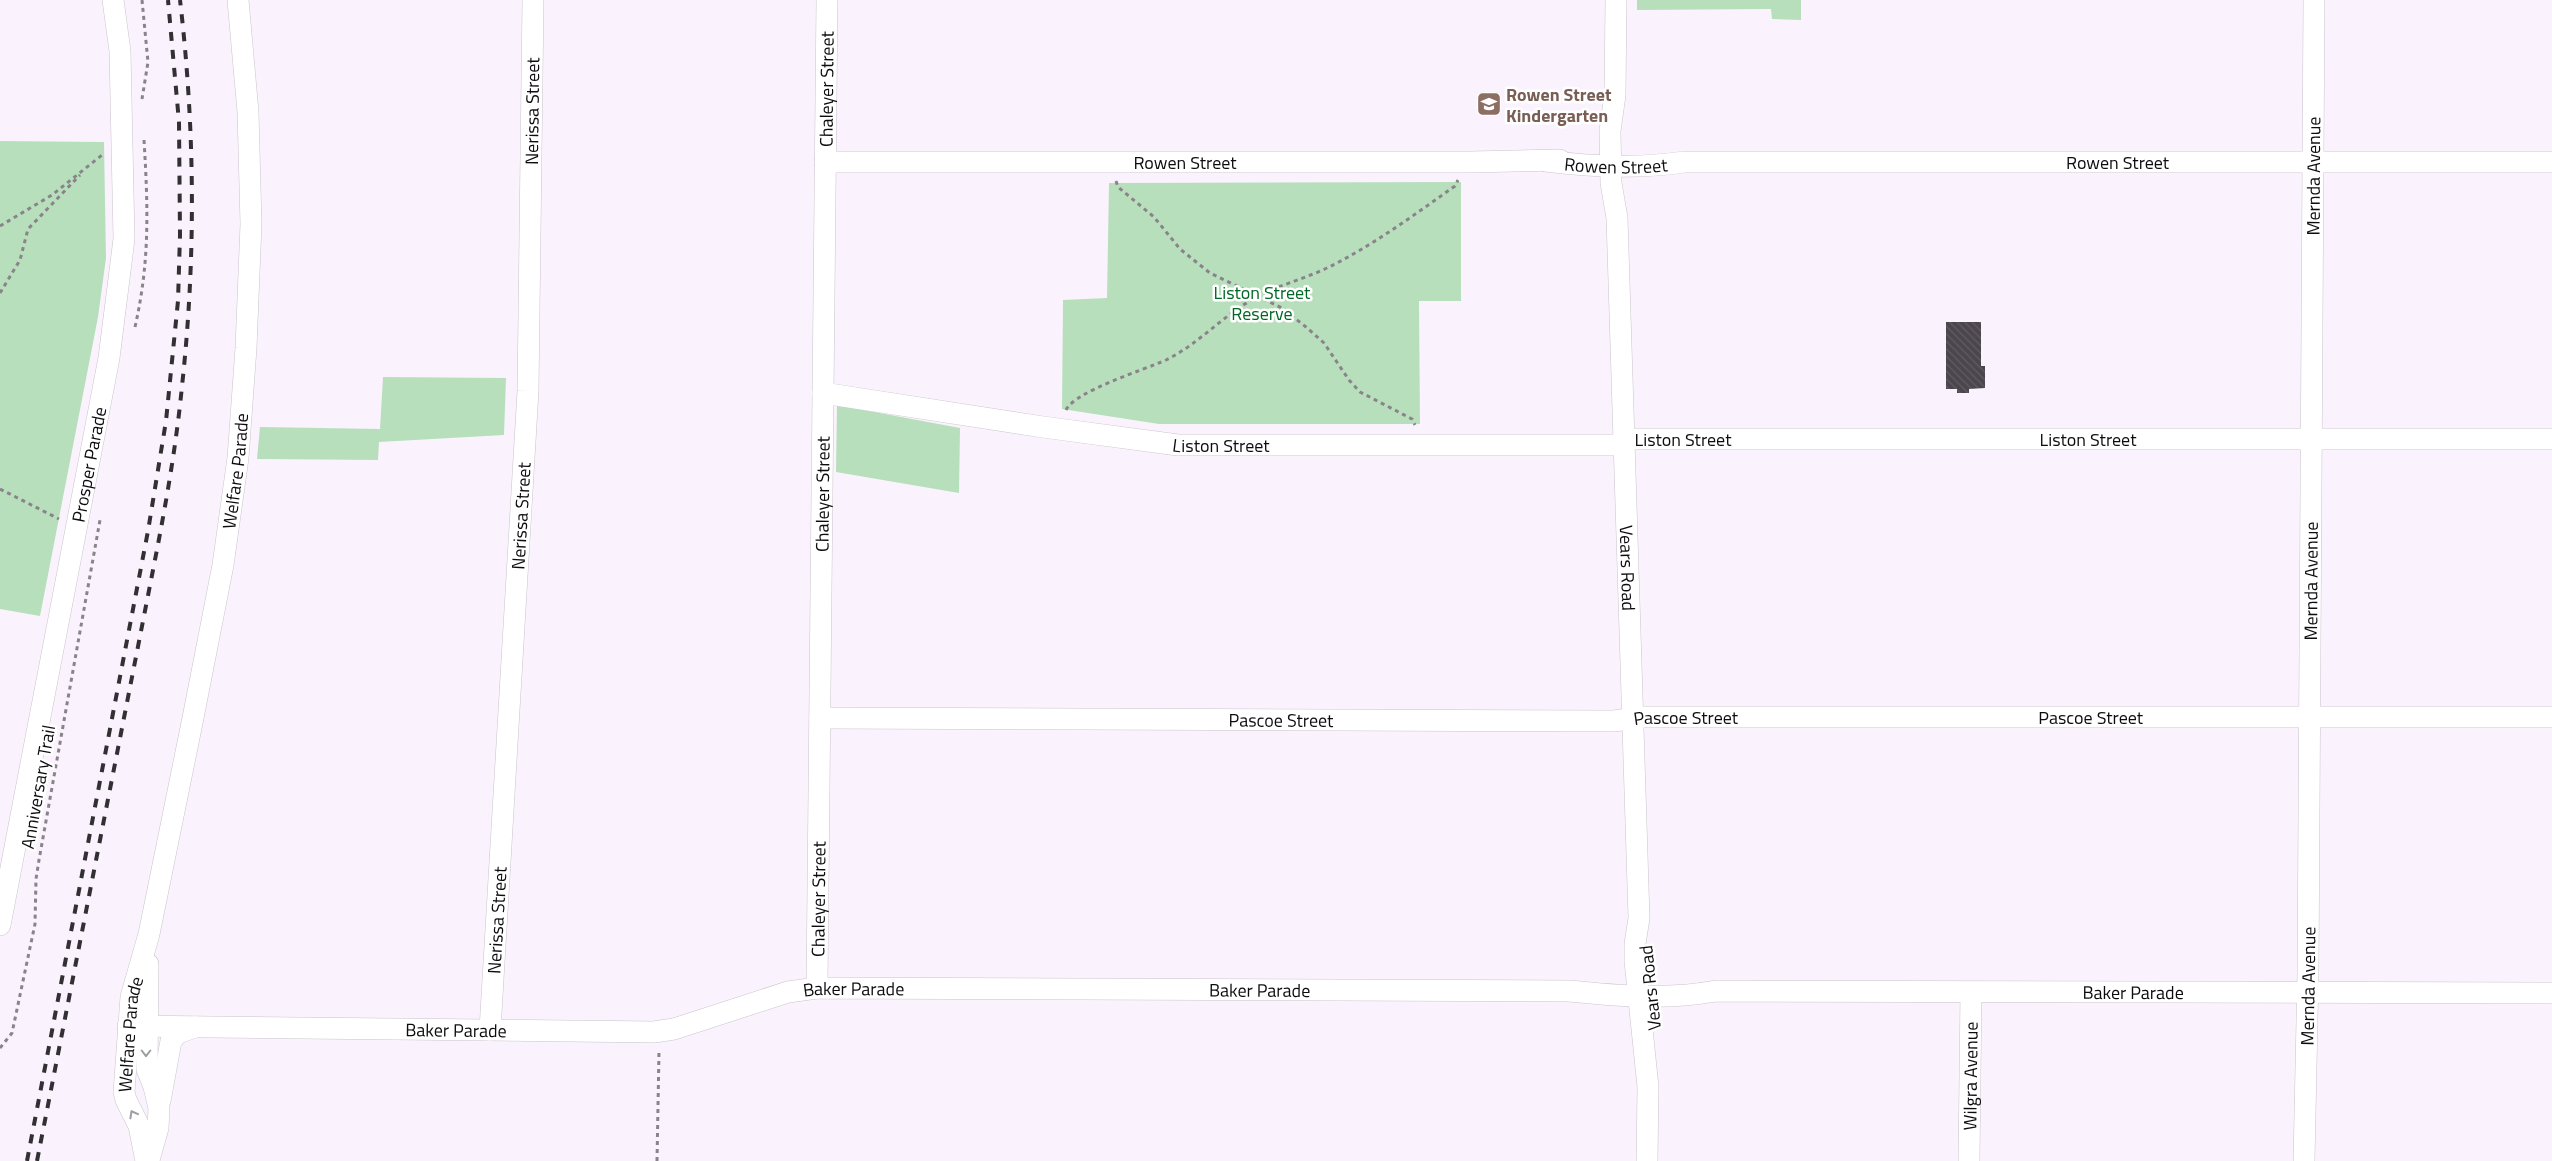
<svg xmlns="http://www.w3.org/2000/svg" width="2552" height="1161" font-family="'Titillium Web',sans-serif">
<defs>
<pattern id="building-back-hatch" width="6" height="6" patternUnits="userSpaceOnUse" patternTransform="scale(1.25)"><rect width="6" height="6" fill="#4b454d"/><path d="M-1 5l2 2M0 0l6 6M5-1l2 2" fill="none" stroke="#605c62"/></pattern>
</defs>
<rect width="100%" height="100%" fill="#faf3fd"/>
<path fill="#b8dfbc" d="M 1637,0 L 1801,0 L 1801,20 L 1772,19 L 1771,9 L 1637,10 Z
M 0,141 L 104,142 L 106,258 L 98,317 L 40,616 L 0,609 Z
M 1461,182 L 1461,301 L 1419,301 L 1420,424 L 1159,424 L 1062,409 L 1063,300 L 1107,298 L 1109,183 Z
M 383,377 L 506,378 L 504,435 L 379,442 L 378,460 L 257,459 L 260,427 L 380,429 Z
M 837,405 L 960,428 L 959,493 L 836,472 Z"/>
<path fill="url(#building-back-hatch)" d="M 1946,322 L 1981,322 L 1981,366 L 1985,366 L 1985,388 L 1969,389 L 1969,393 L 1957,393 L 1957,389 L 1946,389 Z"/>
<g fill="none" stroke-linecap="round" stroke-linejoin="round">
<defs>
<g id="minor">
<path id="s1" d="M 1616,0 L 1615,95 L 1610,131 L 1611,183 L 1617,218 L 1639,918 L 1635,944 L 1635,961 L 1648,1087 L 1647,1161"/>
<path id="s2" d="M 1546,161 C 1593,167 1638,169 1684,162 L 2552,162"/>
<path id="s3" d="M 825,162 L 1471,162 L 1560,160"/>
<path id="s4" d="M 823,393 L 1043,427 L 1178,445 L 1624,445"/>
<path id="s5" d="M 1624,439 L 2552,439"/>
<path id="s6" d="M 820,718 L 1614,721 L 1642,717 L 2552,717"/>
<path id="s7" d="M 0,925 L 109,358 L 124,239 L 120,51 L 113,0"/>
<path d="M 148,964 L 147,1069 L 154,1087 L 159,1108 L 158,1128 L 149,1160"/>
<path id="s8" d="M 817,988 L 827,0"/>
<path id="s9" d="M 128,1026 L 654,1032 L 674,1029 L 788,992 L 817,988 L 1569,991 C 1618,996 1666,1000 1716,991 L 2552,993"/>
<path id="s10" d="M 490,1030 L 528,391 L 533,0"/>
<path d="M 160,1101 L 171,1041 L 178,1033 L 195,1027"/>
<path id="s11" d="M 146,1161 L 139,1126 L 126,1100 L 124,1092 L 131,997 L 149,934 L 192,723 L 223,565 L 238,458 L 246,348 L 251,224 L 248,112 L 238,0"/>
<path id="s12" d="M 1969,1161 L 1971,992"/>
<path id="s13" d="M 2304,1161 L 2308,974 L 2314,0"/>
</g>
</defs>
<use href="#minor" stroke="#cac3cc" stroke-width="22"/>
<path stroke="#89848b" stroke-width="3" stroke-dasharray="4 4" stroke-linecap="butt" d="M 142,0 L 148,62 L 142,99
M 1116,181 L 1118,187 L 1154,217 L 1180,249 L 1210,273 L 1282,308 L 1306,327 L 1324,343 L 1349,380 L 1360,392 L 1412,419 L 1415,425
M 0,226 L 52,195 L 102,155
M 0,293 L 20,260 L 28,229 L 80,175
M 135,327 C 150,261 148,207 144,140
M 1066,410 C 1075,391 1144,370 1166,360 C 1199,344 1224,314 1257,297 C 1279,285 1304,279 1327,268 C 1372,246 1414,215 1455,186 L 1458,180
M 0,489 L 59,519
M 0,1048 L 12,1033 L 35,924 L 36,879 L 39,860 L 100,520
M 657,1161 L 659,1051"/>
<use href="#minor" stroke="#fff" stroke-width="21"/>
<path stroke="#333034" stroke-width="4" stroke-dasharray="9 9" stroke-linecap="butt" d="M 27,1161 L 148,531 L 166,421 L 178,301 L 180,235 L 179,122 L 168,0
M 37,1161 L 153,570 C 165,509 176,448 182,386 C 196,258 195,128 180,0"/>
</g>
<defs><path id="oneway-chevron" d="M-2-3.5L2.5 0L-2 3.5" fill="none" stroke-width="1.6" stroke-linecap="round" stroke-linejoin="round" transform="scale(1.25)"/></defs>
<g stroke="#9e9d9f">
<use href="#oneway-chevron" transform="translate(146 1053) rotate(90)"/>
<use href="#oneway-chevron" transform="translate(133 1114) rotate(-119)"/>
</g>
<defs>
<symbol id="school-square" viewBox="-11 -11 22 22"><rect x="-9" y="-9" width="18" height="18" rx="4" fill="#8d6e63" stroke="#fff"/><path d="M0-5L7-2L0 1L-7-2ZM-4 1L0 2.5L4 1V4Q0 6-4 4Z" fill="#fff"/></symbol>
</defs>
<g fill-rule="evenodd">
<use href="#school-square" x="1475" y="90" width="28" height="28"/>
</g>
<g text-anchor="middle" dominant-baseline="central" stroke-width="5" stroke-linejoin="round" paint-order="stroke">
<g font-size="18" fill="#0d0b0e" stroke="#fff">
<text stroke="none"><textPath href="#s8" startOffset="899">Chaleyer Street</textPath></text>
<text stroke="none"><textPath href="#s10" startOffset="920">Nerissa Street</textPath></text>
<text stroke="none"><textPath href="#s2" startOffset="572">Rowen Street</textPath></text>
<text stroke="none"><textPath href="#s3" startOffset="360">Rowen Street</textPath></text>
<text stroke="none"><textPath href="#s2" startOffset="70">Rowen Street</textPath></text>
<text stroke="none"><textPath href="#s13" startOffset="985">Mernda Avenue</textPath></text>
<text stroke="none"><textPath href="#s5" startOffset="59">Liston Street</textPath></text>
<text stroke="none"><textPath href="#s5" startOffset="464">Liston Street</textPath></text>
<text stroke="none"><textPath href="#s4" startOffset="402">Liston Street</textPath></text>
<text stroke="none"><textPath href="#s7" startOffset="469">Prosper Parade</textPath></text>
<text stroke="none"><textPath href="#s11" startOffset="705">Welfare Parade</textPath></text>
<text stroke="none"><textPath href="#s8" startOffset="494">Chaleyer Street</textPath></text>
<text stroke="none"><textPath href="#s10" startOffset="515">Nerissa Street</textPath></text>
<text stroke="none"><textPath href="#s1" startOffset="569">Vears Road</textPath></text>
<text stroke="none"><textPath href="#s13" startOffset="580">Mernda Avenue</textPath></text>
<text stroke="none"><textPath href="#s6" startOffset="1271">Pascoe Street</textPath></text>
<text stroke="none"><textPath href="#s6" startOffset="866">Pascoe Street</textPath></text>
<text stroke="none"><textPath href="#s6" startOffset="461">Pascoe Street</textPath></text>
<text transform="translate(38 787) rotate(-80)">Anniversary Trail</text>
<text stroke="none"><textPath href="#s8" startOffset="89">Chaleyer Street</textPath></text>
<text stroke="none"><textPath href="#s10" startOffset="110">Nerissa Street</textPath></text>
<text stroke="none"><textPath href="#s13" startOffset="175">Mernda Avenue</textPath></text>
<text transform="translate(1650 988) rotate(-96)">Vears Road</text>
<text stroke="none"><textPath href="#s9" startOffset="732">Baker Parade</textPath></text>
<text stroke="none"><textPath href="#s9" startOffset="1138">Baker Parade</textPath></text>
<text stroke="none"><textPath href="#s9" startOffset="2012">Baker Parade</textPath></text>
<text stroke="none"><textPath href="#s9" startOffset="328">Baker Parade</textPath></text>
<text stroke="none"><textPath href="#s11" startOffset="131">Welfare Parade</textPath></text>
<text stroke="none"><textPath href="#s12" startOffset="85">Wilgra Avenue</textPath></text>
</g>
<g font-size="18" font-weight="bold" fill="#785e54" stroke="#fff" text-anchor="start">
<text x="1506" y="94">Rowen Street<tspan x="1506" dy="21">Kindergarten</tspan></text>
</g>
<g font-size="18" fill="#006824" stroke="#fff">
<text x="1262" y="292">Liston Street<tspan x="1262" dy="21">Reserve</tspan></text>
</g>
</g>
</svg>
